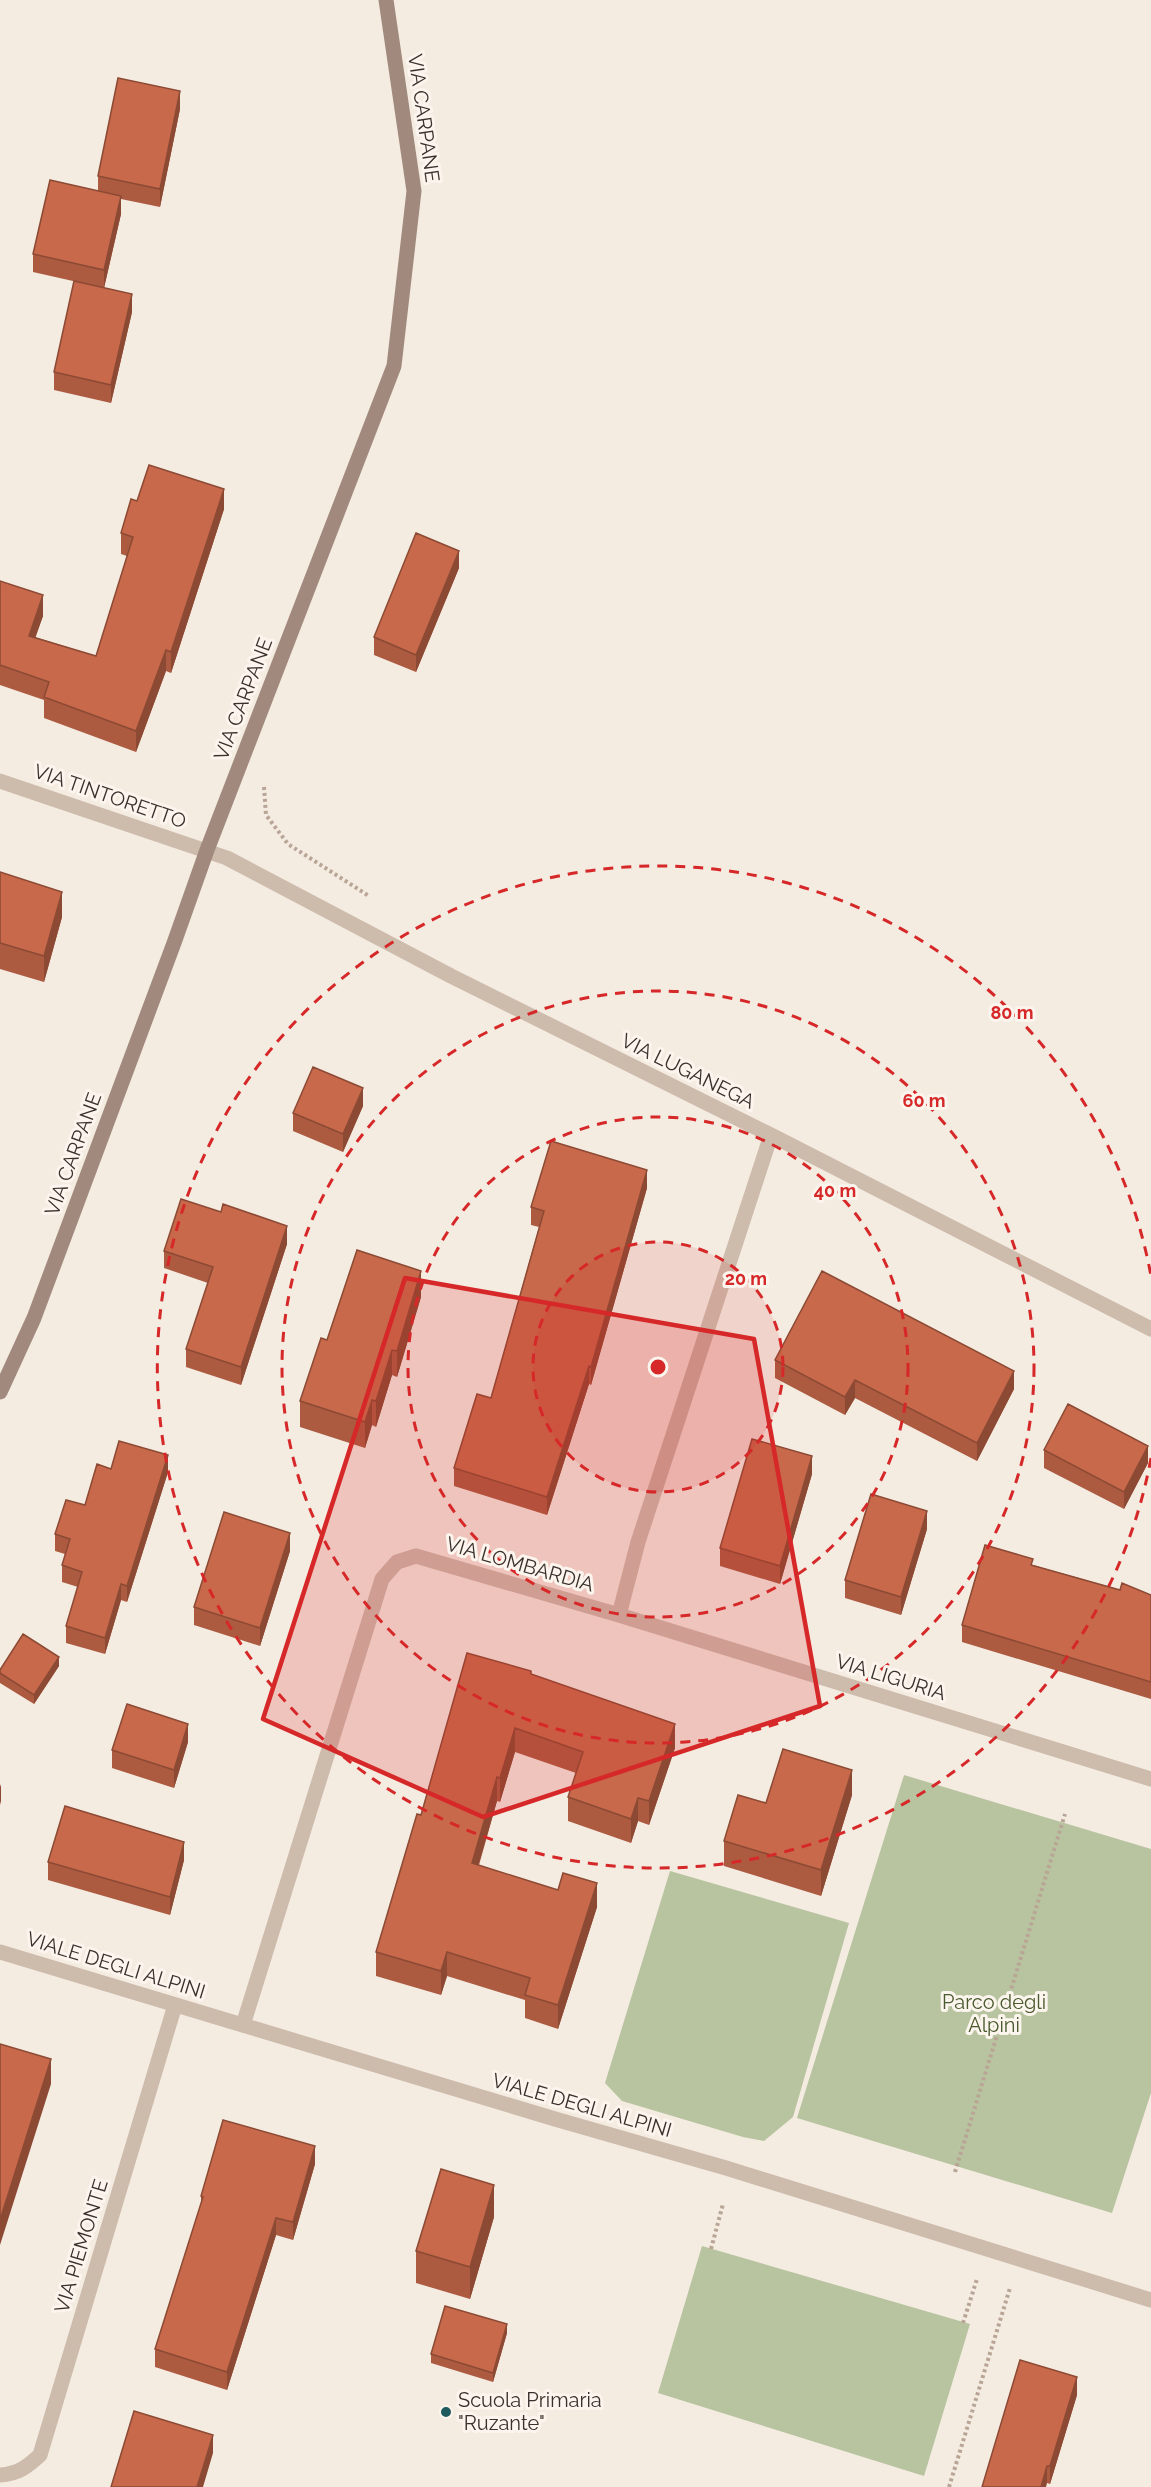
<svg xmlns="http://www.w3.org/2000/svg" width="1151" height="2487" font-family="Raleway,sans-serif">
<rect width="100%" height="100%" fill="#f4ebe1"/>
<path fill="#b8c4a0" d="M 904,1775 L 1151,1849 L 1151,2093 L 1112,2213 L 797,2118 Z
M 670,1871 L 849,1923 L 793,2117 L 764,2141 L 743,2137 L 622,2101 L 605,2083 Z
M 702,2246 L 970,2324 L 924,2476 L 658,2393 Z"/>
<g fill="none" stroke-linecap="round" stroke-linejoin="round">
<path stroke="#b9a596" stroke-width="4" stroke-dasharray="3 3" stroke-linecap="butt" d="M 264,787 L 266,815 L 288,844 L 369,896
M 955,2172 L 1065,1814
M 711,2249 L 723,2204
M 963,2323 L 977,2279
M 949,2487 L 1010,2288"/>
<path stroke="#cdbbac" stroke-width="15" d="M 0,781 L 227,858 L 451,976 L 771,1135 L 1151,1329
M 619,1615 L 1151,1779
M 0,1952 L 555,2119 L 726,2168 L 1151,2300
M 243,2025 L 382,1579 L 397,1562 L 416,1556 L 619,1615 L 638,1542 L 771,1135
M 0,2475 C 18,2474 27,2467 40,2455 L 175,2005"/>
<path stroke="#a18a7d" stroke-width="15" d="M 0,1392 L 34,1318 L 174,943 L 207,850 L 394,366 L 414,191 L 386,0"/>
</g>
<path fill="#ac5a40" d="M 180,109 L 160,207 L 121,199 L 121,214 L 104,288 L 33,272 L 33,254 L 98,191 L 98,176 Z
M 132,312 L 111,403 L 54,390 L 54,372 Z
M 137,501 L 224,509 L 171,673 L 166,671 L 136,752 L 44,718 L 44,700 L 0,685 L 0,581 L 43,616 L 35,637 L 96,656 L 127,556 L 121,554 L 121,533 Z
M 459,568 L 416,672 L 374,655 L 374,637 Z
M 0,872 L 62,917 L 44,982 L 0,969 Z
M 363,1106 L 343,1152 L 293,1131 L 293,1113 Z
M 647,1188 L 591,1385 L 589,1384 L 547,1515 L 454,1486 L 454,1468 L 491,1398 L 539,1227 L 531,1225 L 531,1207 Z
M 287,1244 L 241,1385 L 186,1367 L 186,1349 L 208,1283 L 164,1268 L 164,1251 Z
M 421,1297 L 397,1377 L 392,1375 L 376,1427 L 372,1425 L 365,1448 L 300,1427 L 300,1401 L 327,1340 Z
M 775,1360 L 1014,1389 L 977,1461 L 855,1398 L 845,1415 L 775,1378 Z
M 1044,1450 L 1148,1463 L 1124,1509 L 1044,1468 Z
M 111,1469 L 168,1472 L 127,1602 L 121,1600 L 105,1654 L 66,1643 L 66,1626 L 78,1587 L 62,1582 L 62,1565 L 65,1554 L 55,1551 L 55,1534 L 85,1505 Z
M 812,1474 L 780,1584 L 720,1566 L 720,1548 Z
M 927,1529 L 901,1615 L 845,1598 L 845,1580 Z
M 290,1551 L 260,1646 L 194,1625 L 194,1607 Z
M 1033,1565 L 1120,1590 L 1151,1595 L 1151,1699 L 962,1642 L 962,1625 Z
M 59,1666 L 34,1704 L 0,1683 L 0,1670 Z
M 531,1674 L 675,1748 L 649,1825 L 638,1821 L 631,1843 L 568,1821 L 568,1797 L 576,1773 L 515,1752 L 500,1802 L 497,1801 L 479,1865 L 597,1907 L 558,2029 L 525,2018 L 525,2000 L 447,1976 L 441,1995 L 376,1976 L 376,1952 L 421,1815 Z
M 188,1742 L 174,1788 L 112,1768 L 112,1750 Z
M 852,1795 L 821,1896 L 724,1866 L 724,1841 L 766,1803 Z
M 184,1860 L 170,1915 L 48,1880 L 48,1862 Z
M 315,2164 L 293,2240 L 276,2235 L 227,2390 L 155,2367 L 155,2349 L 201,2204 L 201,2196 Z
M 494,2217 L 470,2299 L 416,2283 L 416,2251 Z
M 507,2333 L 493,2382 L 431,2363 L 431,2354 Z
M 1077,2395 L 1050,2484 L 1047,2483 L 982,2487 Z"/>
<path fill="#8c4a34" d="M 180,91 L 180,109 L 160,207 L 160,189 Z
M 121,196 L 121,214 L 104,288 L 104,270 Z
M 132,294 L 132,312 L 111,403 L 111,385 Z
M 224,489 L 224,509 L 171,673 L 171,652 Z
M 459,551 L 459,568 L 416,672 L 416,655 Z
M 43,595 L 43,616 L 29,656 L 29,636 Z
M 166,650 L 166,671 L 136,752 L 136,731 Z
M 62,892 L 62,917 L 44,982 L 44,956 Z
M 363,1088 L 363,1106 L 343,1152 L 343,1134 Z
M 647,1170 L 647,1188 L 591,1385 L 591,1367 Z
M 287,1226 L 287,1244 L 241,1385 L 241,1367 Z
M 421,1271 L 421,1297 L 397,1377 L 397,1351 Z
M 392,1350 L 392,1375 L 376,1427 L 376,1401 Z
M 589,1366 L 589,1384 L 547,1515 L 547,1497 Z
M 1014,1371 L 1014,1389 L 977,1461 L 977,1443 Z
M 855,1380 L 855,1398 L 845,1415 L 845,1397 Z
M 372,1400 L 372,1425 L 365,1448 L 365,1422 Z
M 1148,1446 L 1148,1463 L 1124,1509 L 1124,1492 Z
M 168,1455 L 168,1472 L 127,1602 L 127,1586 Z
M 812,1456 L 812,1474 L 780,1584 L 780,1566 Z
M 927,1511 L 927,1529 L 901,1615 L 901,1597 Z
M 290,1533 L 290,1551 L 260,1646 L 260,1628 Z
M 121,1584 L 121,1600 L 105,1654 L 105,1638 Z
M 59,1657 L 59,1666 L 34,1704 L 34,1695 Z
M 188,1724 L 188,1742 L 174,1788 L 174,1770 Z
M 675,1724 L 675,1748 L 649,1825 L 649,1801 Z
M 515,1728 L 515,1752 L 500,1802 L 500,1778 Z
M 852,1770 L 852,1795 L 821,1896 L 821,1870 Z
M 497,1777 L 497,1801 L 472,1887 L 472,1863 Z
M 1,1784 L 1,1801 L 0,1805 L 0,1787 Z
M 638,1798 L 638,1821 L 631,1843 L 631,1819 Z
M 184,1842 L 184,1860 L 170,1915 L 170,1897 Z
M 597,1883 L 597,1907 L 558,2029 L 558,2005 Z
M 447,1952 L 447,1976 L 441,1995 L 441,1971 Z
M 51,2059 L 51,2084 L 0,2245 L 0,2220 Z
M 315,2146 L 315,2164 L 293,2240 L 293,2222 Z
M 494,2185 L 494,2217 L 470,2299 L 470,2267 Z
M 276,2218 L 276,2235 L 227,2390 L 227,2372 Z
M 507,2324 L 507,2333 L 493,2382 L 493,2373 Z
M 1077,2377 L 1077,2395 L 1050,2484 L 1050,2466 Z
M 213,2435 L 213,2453 L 203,2487 L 197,2487 Z
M 1047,2466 L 1047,2483 L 1046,2487 L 1041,2487 Z"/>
<path fill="#c8694b" stroke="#8c4a34" stroke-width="1.5" d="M 118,78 L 180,91 L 160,189 L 98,176 Z
M 50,180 L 121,196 L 104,270 L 33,254 Z
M 74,281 L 132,294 L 111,385 L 54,372 Z
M 149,465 L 224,489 L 171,652 L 166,650 L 136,731 L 44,697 L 49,682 L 0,665 L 0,581 L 43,595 L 29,636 L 96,656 L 133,537 L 121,533 L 131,499 L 137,501 Z
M 416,533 L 459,551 L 416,655 L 374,637 Z
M 0,872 L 62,892 L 44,956 L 0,943 Z
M 313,1067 L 363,1088 L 343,1134 L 293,1113 Z
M 551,1141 L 647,1170 L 591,1367 L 589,1366 L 547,1497 L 454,1468 L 477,1394 L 491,1398 L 544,1211 L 531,1207 Z
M 181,1199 L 221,1212 L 223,1204 L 287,1226 L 241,1367 L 186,1349 L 213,1267 L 164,1251 Z
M 357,1250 L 421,1271 L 397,1351 L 392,1350 L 376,1401 L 372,1400 L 365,1422 L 300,1401 L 321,1338 L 327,1340 Z
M 822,1271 L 1014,1371 L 977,1443 L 855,1380 L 845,1397 L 775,1360 Z
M 1068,1404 L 1148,1446 L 1124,1492 L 1044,1450 Z
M 752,1439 L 812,1456 L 780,1566 L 720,1548 Z
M 119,1441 L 168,1455 L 127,1586 L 121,1584 L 105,1638 L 66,1626 L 82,1572 L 62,1565 L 70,1539 L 55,1534 L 66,1500 L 85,1505 L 97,1464 L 111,1469 Z
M 871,1494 L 927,1511 L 901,1597 L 845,1580 Z
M 224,1512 L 290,1533 L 260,1628 L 194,1607 Z
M 985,1545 L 1033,1559 L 1031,1565 L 1120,1590 L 1122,1583 L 1151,1595 L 1151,1682 L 962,1625 Z
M 23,1634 L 59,1657 L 34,1695 L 0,1673 L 0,1670 Z
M 467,1653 L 531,1671 L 531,1674 L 675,1724 L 649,1801 L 638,1798 L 631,1819 L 568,1797 L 583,1752 L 515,1728 L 500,1778 L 497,1777 L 472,1863 L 558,1890 L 563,1873 L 597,1883 L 558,2005 L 525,1995 L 530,1978 L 447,1952 L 441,1971 L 376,1952 L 417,1814 L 421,1815 Z
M 127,1704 L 188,1724 L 174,1770 L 112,1750 Z
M 783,1749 L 852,1770 L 821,1870 L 724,1841 L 738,1795 L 766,1803 Z
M 65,1806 L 184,1842 L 170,1897 L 48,1862 Z
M 0,2044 L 51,2059 L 0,2220 Z
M 223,2120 L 315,2146 L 293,2222 L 276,2218 L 227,2372 L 155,2349 L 203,2197 L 201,2196 Z
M 441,2169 L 494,2185 L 470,2267 L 416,2251 Z
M 445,2306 L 507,2324 L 493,2373 L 431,2354 Z
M 1020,2360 L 1077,2377 L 1050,2466 L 1047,2466 L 1041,2487 L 982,2487 Z
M 134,2411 L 213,2435 L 197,2487 L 111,2487 Z"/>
<path fill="#d62828" fill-opacity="0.2" stroke="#d62828" stroke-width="4.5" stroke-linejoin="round" d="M 405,1278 L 754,1339 L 820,1706 L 483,1817 L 263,1719 Z"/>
<circle cx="658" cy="1367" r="125" fill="#d62828" fill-opacity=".12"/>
<g fill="none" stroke="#d62828" stroke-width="3" stroke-dasharray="10 8">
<circle cx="658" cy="1367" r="125"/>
<circle cx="658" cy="1367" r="250"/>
<circle cx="658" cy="1367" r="376"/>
<path d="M1151 1458A501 501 0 1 1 1151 1276"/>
</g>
<circle fill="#1f5a5e" stroke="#fbf5ee" stroke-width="2" cx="446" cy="2412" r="6"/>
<g text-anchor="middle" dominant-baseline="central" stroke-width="6" stroke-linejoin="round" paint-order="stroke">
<g font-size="20" fill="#3b302b" stroke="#fbf5ee">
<text transform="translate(424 118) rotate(82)">VIA CARPANE</text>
<text transform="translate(243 699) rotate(-69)">VIA CARPANE</text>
<text transform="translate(110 796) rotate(19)">VIA TINTORETTO</text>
<text transform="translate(688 1071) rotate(26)">VIA LUGANEGA</text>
<text transform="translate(73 1154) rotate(-70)">VIA CARPANE</text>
<text transform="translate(520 1564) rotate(16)">VIA LOMBARDIA</text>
<text transform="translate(891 1677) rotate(17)">VIA LIGURIA</text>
<text transform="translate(116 1965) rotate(17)">VIALE DEGLI ALPINI</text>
<text transform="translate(582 2105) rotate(16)">VIALE DEGLI ALPINI</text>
<text transform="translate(81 2246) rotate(-73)">VIA PIEMONTE</text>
</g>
<g font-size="20" fill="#4a5a2e" stroke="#fbf5ee">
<text x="994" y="2002">Parco degli<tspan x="994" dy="23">Alpini</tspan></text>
</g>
<g font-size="20" fill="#3b302b" stroke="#fbf5ee" text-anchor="start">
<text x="458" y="2400">Scuola Primaria<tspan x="458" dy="23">"Ruzante"</tspan></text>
</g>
</g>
<circle cx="658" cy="1367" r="9" fill="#d62828" stroke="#fbf5ee" stroke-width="3"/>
<g font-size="18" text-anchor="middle" font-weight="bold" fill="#d62828" stroke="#fbf5ee" stroke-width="6" stroke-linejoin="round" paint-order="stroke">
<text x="1012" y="1019">80 m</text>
<text x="924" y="1107">60 m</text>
<text x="835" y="1197">40 m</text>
<text x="746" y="1285">20 m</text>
</g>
</svg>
